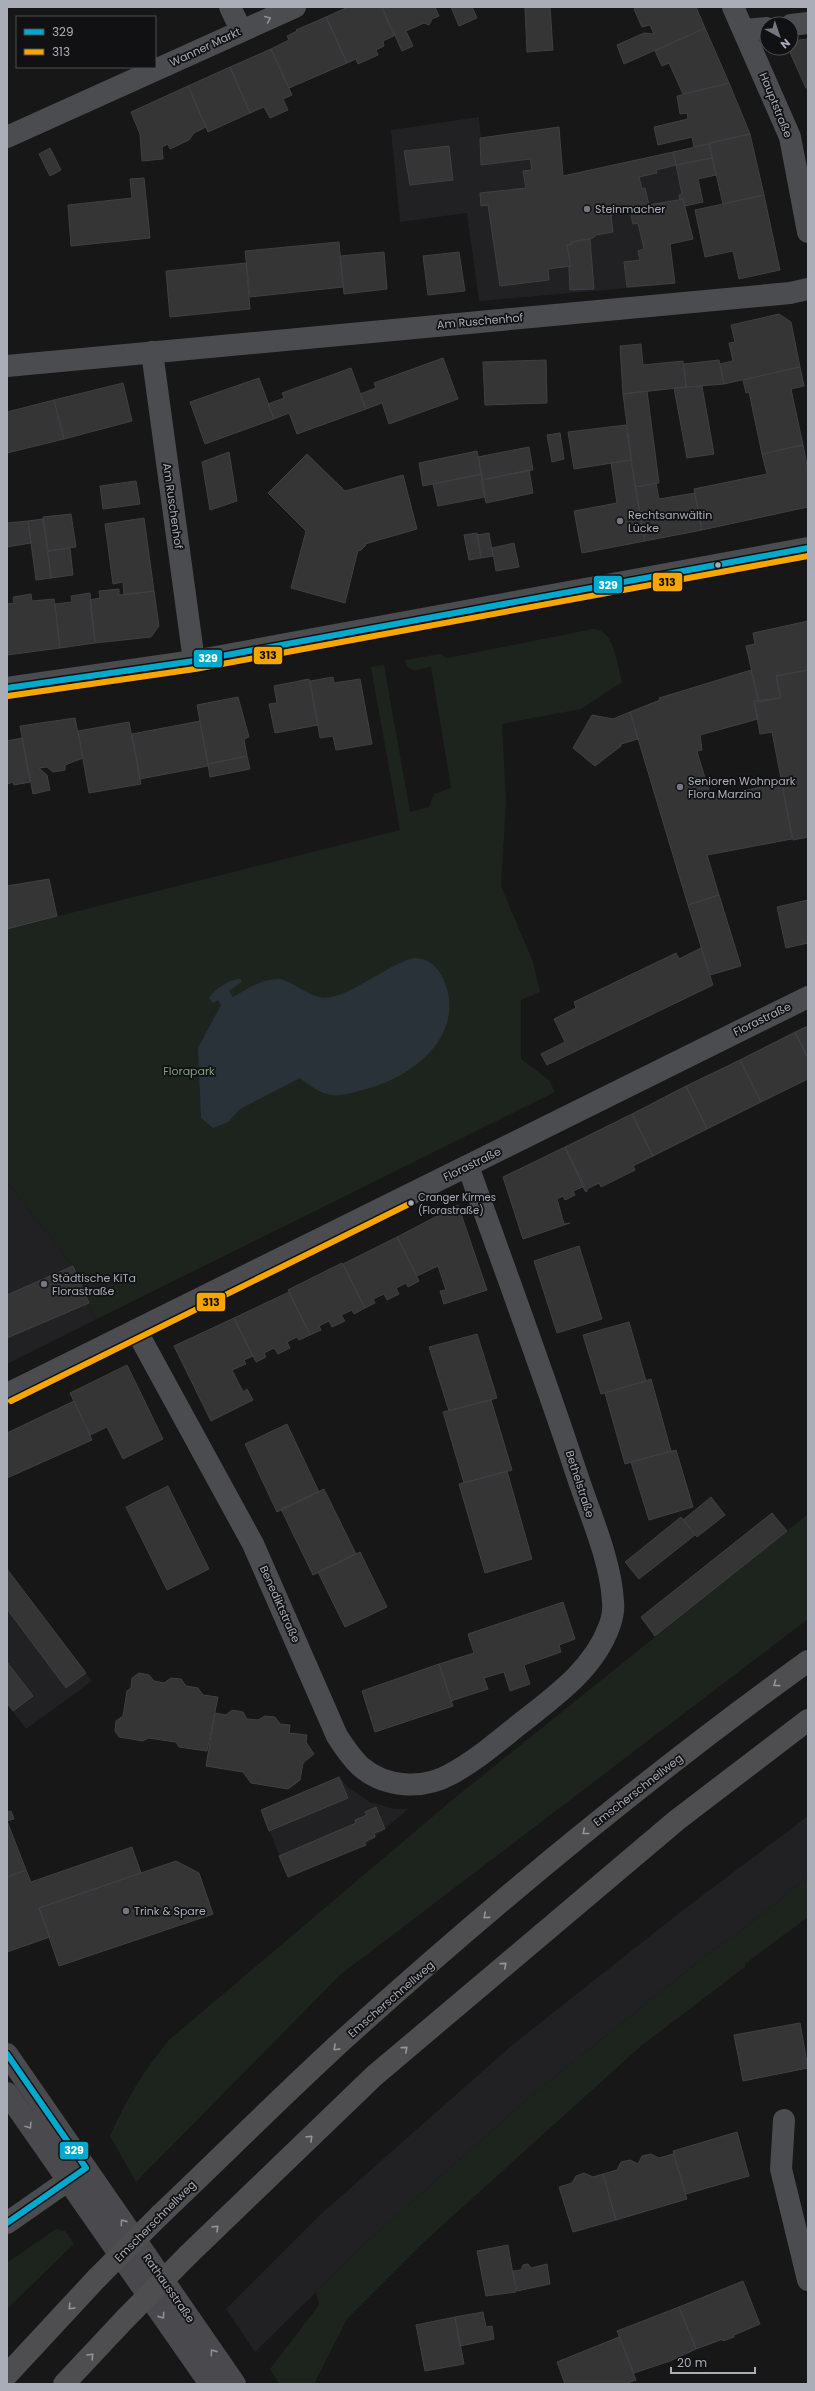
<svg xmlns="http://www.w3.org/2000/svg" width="815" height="2391" font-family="Poppins,sans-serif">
<rect width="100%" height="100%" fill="#171717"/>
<path fill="#212123" d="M 479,117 L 481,138 L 559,127 L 563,176 L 673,152 L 682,194 L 679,195 L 680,200 L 683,199 L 693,239 L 670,244 L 675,284 L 479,301 L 467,213 L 400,222 L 391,130 Z
M 7,1182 L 73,1266 L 95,1320 L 7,1364 Z
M 7,1569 L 92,1681 L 26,1729 L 7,1703 Z
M 339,1777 L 349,1788 L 370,1802 L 395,1809 L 408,1809 L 367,1844 L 288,1877 L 261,1810 Z
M 808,1816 L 808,1877 L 742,1930 L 708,1954 L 531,2096 L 369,2240 L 255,2352 L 226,2309 L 321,2214 L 511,2046 L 678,1914 Z"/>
<path fill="#1d241e" d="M 593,629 C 615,630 617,665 622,682 L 581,709 L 502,724 L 506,801 L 501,886 L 533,962 L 540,992 L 521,1000 L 521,1059 L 549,1080 L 555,1092 L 95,1320 L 73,1266 L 7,1182 L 7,929 L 400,830 L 371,667 L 384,665 L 410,812 L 429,807 L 434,794 L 451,788 L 431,667 C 420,669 408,675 405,660 L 439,654 L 447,658 Z
M 808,1514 L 808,1619 L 340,1975 L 136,2182 L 110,2136 C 126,2100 144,2070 169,2040 L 451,1801 Z
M 808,1877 L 808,1917 L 745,1964 L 745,1967 L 641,2046 L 425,2241 L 347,2319 L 314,2384 L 279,2384 L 270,2369 L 319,2305 L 316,2292 L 369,2240 L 531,2096 L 708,1954 L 742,1930 Z
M 56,2229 L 65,2231 L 74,2244 L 7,2309 L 7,2263 Z"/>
<path fill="#2a3239" d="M 415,958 C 429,959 437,966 443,978 C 469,1035 411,1079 362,1090 C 353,1093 342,1096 332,1095 C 319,1093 310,1086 300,1078 L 240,1109 L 228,1122 L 213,1128 L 201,1118 L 198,1048 L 221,1005 L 218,1000 L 213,1003 L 209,998 C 215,989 229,979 241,979 L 241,982 L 229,991 L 233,997 C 247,989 263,978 280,979 C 294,982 305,994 319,997 C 345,1003 385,964 415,958 Z"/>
<path fill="#353536" stroke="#3f4043" d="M 348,7 L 382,7 L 394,36 L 383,41 L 384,46 L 376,50 L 378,55 L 358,64 L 356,59 L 347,63 L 326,17 Z
M 382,7 L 435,7 L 439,16 L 432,19 L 429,25 L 424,23 L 406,31 L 413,46 L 402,51 Z
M 451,7 L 472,7 L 477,18 L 459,26 Z
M 527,7 L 550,7 L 553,50 L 527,52 L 525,8 Z
M 638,7 L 696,7 L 705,28 L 624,64 L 617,45 L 644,33 L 654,34 L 650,25 L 642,27 L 634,9 Z
M 326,17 L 347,63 L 289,88 L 271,49 L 289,40 L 287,36 L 297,31 L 296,30 Z
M 705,28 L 729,83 L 683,94 L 669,63 L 662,66 L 655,51 Z
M 808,39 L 808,88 L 806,88 L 788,48 L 791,48 L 791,41 Z
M 271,49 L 292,95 L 283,99 L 288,110 L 270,118 L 264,107 L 250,113 L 230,67 Z
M 230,67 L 250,113 L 208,132 L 188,86 Z
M 729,83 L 750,134 L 694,147 L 692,137 L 658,145 L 654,127 L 688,119 L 687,113 L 680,114 L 677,96 Z
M 188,86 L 206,127 L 194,133 L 189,140 L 170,149 L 168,144 L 162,147 L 163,159 L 142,161 L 140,134 L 131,112 Z
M 559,127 L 563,176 L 673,152 L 676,165 L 656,170 L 657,173 L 639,177 L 642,189 L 645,188 L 649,205 L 683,199 L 693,239 L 670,244 L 675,283 L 627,287 L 624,262 L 640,260 L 638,251 L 644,249 L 638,223 L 633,224 L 630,211 L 611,215 L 613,232 L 596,235 L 593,238 L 571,242 L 572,244 L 567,245 L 571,266 L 548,269 L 549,280 L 500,286 L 488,205 L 481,206 L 480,193 L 526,188 L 523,171 L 532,170 L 530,159 L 481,165 L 480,138 Z
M 750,134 L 764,195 L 723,204 L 709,143 Z
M 709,144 L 712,158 L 676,165 L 673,152 Z
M 449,146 L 453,180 L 410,185 L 404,151 Z
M 50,148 L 61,170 L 50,176 L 39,154 Z
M 712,158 L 716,175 L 698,179 L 703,202 L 685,206 L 683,199 L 680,200 L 679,195 L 682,194 L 676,165 Z
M 144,178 L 150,238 L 71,246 L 68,205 L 132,198 L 130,179 Z
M 764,195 L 780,270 L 739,279 L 733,251 L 705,257 L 695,210 Z
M 590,239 L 594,289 L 570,290 L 569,267 L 571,266 L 567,245 L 572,244 L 571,242 Z
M 339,242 L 343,287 L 250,297 L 245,251 Z
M 384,252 L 387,289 L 344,294 L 340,256 Z
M 459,252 L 465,291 L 428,295 L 423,256 Z
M 246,263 L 250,309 L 170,317 L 166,271 Z
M 779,314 L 791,322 L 800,367 L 724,384 L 720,364 L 733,361 L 729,343 L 735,342 L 731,325 Z
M 641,344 L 643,365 L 683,361 L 686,387 L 623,394 L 620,346 Z
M 443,358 L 458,399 L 389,424 L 382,403 L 366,409 L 360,394 L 376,388 L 374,383 Z
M 546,360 L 547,403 L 485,405 L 483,362 Z
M 719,360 L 724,384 L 686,387 L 684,364 Z
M 800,367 L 804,386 L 791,389 L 803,445 L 762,454 L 749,392 L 746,393 L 743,380 Z
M 351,368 L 366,409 L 297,434 L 289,413 L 274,419 L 268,404 L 284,398 L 282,393 Z
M 259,378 L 274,419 L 205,444 L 190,402 Z
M 123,383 L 132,421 L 64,439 L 54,400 Z
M 702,386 L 714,454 L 687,458 L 674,388 Z
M 647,391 L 659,483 L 635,487 L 623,394 Z
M 54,400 L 64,439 L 7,453 L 7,412 Z
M 626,425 L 631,460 L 574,469 L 568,432 Z
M 560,433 L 564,459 L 552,462 L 547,435 Z
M 803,445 L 808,470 L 808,507 L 702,530 L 694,489 L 767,474 L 762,454 Z
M 529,447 L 533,470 L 482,480 L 478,457 Z
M 477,451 L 482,474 L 423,486 L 419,463 Z
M 229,452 L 237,501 L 210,510 L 202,462 Z
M 307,454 L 345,491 L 403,475 L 417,529 L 365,544 L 366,545 L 360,551 L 358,550 L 345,603 L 291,588 L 306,531 L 268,493 Z
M 631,460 L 645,541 L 582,553 L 574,511 L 617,503 L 611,463 Z
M 529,470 L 533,493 L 486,503 L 481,480 Z
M 482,474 L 485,497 L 438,506 L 433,484 Z
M 136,481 L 140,504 L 103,509 L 100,486 Z
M 656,483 L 659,499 L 695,493 L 702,530 L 645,541 L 635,487 Z
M 71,514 L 76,547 L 48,551 L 43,517 Z
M 144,518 L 154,591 L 124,595 L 123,582 L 113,584 L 105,524 Z
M 43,519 L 51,578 L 36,580 L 28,521 Z
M 28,521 L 31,543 L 7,547 L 7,523 Z
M 477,533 L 481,558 L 469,560 L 464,535 Z
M 489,533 L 493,556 L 481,558 L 477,535 Z
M 514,543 L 519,567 L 496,571 L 492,548 Z
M 70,548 L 73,575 L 51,578 L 48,551 Z
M 119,589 L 119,595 L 154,591 L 159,626 L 151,637 L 95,643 L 90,600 L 100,598 L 99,591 Z
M 90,593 L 95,643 L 60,648 L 55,604 L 72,602 L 71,596 Z
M 31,594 L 32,601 L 54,599 L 60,648 L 7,655 L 7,604 L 14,603 L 13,597 Z
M 808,621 L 808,670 L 776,676 L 781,698 L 759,702 L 746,646 L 755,644 L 753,633 Z
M 751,670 L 758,701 L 754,701 L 758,719 L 700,735 L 702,750 L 697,751 L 698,755 L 711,797 L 782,783 L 792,839 L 707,855 L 719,895 L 688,905 L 630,712 L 660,700 L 659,698 Z
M 808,670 L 808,837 L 793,840 L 772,732 L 760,734 L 754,701 L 781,698 L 776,676 Z
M 333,677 L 334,683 L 360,679 L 372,744 L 336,750 L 333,736 L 320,738 L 310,681 Z
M 309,679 L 318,725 L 275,733 L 269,704 L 277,703 L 274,686 Z
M 238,697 L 249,737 L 244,739 L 247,756 L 208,764 L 197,705 Z
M 630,712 L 638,739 L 621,744 L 621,746 L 595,766 L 573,748 L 592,715 L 613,719 Z
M 75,718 L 83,758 L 65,765 L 65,770 L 53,772 L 47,767 L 39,768 L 47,775 L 50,790 L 33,794 L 20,726 Z
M 200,721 L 208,766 L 140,779 L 132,734 Z
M 129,722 L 141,784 L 89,793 L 78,731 Z
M 22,738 L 30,782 L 14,785 L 13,782 L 7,784 L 7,741 Z
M 247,756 L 250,769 L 210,777 L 208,764 Z
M 49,879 L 57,916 L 7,929 L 7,886 Z
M 719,895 L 741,966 L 710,975 L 688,905 Z
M 808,900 L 808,943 L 786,948 L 777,907 Z
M 701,948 L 713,985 L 547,1065 L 541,1054 L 565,1042 L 554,1019 L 576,1008 L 574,1002 L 676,953 L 679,959 Z
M 808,1026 L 808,1058 L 795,1032 Z
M 795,1032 L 808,1058 L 808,1079 L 761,1102 L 740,1060 Z
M 740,1060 L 761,1102 L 707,1129 L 686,1086 Z
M 686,1086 L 707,1129 L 653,1156 L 632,1114 Z
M 632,1114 L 653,1156 L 633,1166 L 635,1170 L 601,1187 L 599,1183 L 587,1189 L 587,1192 L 585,1191 L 565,1147 Z
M 565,1147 L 585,1186 L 573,1191 L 575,1195 L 565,1200 L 563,1196 L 557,1199 L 564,1224 L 570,1223 L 523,1239 L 503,1177 Z
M 458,1205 L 487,1290 L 444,1304 L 440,1291 L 446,1290 L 438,1266 L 417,1276 L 397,1237 Z
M 397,1237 L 419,1281 L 408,1287 L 406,1283 L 396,1288 L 399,1294 L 387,1300 L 384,1294 L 373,1299 L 375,1303 L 365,1308 L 343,1264 Z
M 579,1246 L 602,1319 L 557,1333 L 534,1261 Z
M 342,1263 L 365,1308 L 354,1314 L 352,1310 L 341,1315 L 345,1321 L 332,1327 L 329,1321 L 319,1326 L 321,1330 L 310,1335 L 288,1290 Z
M 73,1266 L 89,1303 L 7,1338 L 7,1295 Z
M 289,1292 L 310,1335 L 299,1340 L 297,1337 L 287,1342 L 290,1348 L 278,1354 L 274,1348 L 264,1353 L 266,1357 L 256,1362 L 234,1318 Z
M 234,1318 L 253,1356 L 244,1360 L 246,1364 L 232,1370 L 243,1392 L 247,1389 L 253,1400 L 211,1421 L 174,1346 Z
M 629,1322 L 646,1381 L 601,1394 L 583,1335 Z
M 477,1334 L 497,1398 L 449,1411 L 429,1347 Z
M 127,1365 L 163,1439 L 123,1459 L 107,1427 L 90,1435 L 70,1393 Z
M 651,1379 L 671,1451 L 625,1464 L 605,1393 Z
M 491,1400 L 512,1470 L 464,1483 L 443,1412 Z
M 74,1401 L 92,1440 L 7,1478 L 7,1433 Z
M 287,1424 L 319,1492 L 277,1512 L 245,1444 Z
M 676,1450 L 693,1507 L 649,1520 L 631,1462 Z
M 507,1471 L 532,1559 L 485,1573 L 459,1484 Z
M 168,1486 L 209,1569 L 167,1590 L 126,1507 Z
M 324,1489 L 356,1554 L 313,1575 L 281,1509 Z
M 711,1497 L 725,1515 L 697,1537 L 683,1520 Z
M 772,1513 L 787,1531 L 655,1636 L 641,1617 Z
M 681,1517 L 695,1535 L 639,1579 L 625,1562 Z
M 360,1552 L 387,1607 L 345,1627 L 318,1572 Z
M 7,1569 L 86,1673 L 66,1688 L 7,1609 Z
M 563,1602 L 575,1639 L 559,1645 L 561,1652 L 524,1665 L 530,1684 L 510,1691 L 504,1672 L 484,1678 L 488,1689 L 451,1701 L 439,1664 L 474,1653 L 468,1634 Z
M 7,1662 L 33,1696 L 13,1711 L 7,1703 Z
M 439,1664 L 453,1706 L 375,1732 L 362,1691 Z
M 139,1673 L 149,1675 L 154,1681 L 164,1683 L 171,1678 L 181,1679 L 186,1686 L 198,1688 L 203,1695 L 218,1697 L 207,1751 L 179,1747 L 176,1742 L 148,1738 L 143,1741 L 119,1737 L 115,1731 L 116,1721 L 123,1716 L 127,1691 L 131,1688 L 132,1678 Z
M 232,1710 L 243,1712 L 247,1719 L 258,1720 L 265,1716 L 275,1717 L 280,1724 L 290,1725 L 289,1733 L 307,1735 L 306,1742 L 314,1754 L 303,1763 L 300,1780 L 288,1789 L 251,1783 L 243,1772 L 206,1766 L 215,1713 L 226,1715 Z
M 339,1777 L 348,1798 L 269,1831 L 261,1810 Z
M 376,1807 L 385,1829 L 374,1833 L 375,1837 L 364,1842 L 366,1845 L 288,1877 L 279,1856 L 356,1823 L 355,1820 L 367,1815 L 365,1812 Z
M 11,1811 L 14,1819 L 7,1821 L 7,1812 Z
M 7,1821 L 26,1870 L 7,1877 Z
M 132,1847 L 141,1873 L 39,1908 L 50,1937 L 7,1952 L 7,1877 L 26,1870 L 31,1882 Z
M 176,1861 L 199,1873 L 213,1914 L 59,1966 L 39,1908 Z
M 800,2023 L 808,2068 L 743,2081 L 734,2035 Z
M 737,2132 L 749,2176 L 686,2194 L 673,2151 Z
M 651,2154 L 659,2158 L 673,2154 L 687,2199 L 616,2220 L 603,2174 L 617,2170 L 621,2162 L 630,2160 L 638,2164 L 642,2156 Z
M 584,2173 L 593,2177 L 603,2174 L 616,2220 L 573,2232 L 559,2187 L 572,2183 L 576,2176 Z
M 508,2245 L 516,2292 L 486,2296 L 477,2251 Z
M 528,2264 L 531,2268 L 547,2264 L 550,2284 L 517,2291 L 513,2271 L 521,2270 L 523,2265 Z
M 743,2281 L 760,2324 L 734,2335 L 734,2337 L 723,2341 L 723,2339 L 696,2349 L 679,2307 Z
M 679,2307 L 696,2349 L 670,2361 L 634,2373 L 617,2331 Z
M 483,2312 L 486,2327 L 492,2326 L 494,2339 L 460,2346 L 455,2317 Z
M 455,2317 L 464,2364 L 425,2371 L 416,2325 Z
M 619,2337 L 636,2380 L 625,2384 L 565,2384 L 557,2362 Z"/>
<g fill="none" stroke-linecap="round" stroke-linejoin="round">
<path stroke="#4b4c50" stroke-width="22" d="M 230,7 L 241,30
M 733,7 L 790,137 L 808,232
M 791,25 L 808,23
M 744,30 L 767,28
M 7,137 L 295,7
M 152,352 L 194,661
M 7,366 L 790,293 L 808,289
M 7,688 L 194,661 L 808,548
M 136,1330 L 253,1544 L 337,1736 C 344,1747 351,1757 360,1766 C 385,1788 423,1790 451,1774 C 475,1761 495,1744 516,1727 C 551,1699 593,1671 609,1627 C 612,1620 614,1609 613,1602 C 611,1560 589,1512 576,1472 C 542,1369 504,1268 468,1166
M 7,1394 L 808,997
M 784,2120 L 781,2169 L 808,2280
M 7,2223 L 83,2170"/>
<path stroke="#4a4a4e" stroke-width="22" d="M 7,2054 L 235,2384
M 7,2093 L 210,2384"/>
<path stroke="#4e4e51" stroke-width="22" d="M 160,2215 C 221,2157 281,2097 343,2040 C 491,1906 646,1778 808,1661
M 188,2255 L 374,2076 L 677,1820 L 808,1720
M 7,2375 L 97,2278
M 64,2384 L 125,2319"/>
<path stroke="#4e4e51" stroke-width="22" d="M 97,2278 L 160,2215
M 125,2319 L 188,2255"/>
<defs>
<path id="bus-1" d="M 7,688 L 194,661 L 808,548
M 7,2054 L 86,2168 L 7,2223"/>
<path id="bus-2" d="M 8,696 L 195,669 L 808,556
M 11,1401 L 411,1203"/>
</defs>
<use href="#bus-1" stroke="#111113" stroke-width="9"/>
<use href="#bus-2" stroke="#111113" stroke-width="9"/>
<use href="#bus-1" stroke="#00a9ce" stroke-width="6"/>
<use href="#bus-2" stroke="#f7a600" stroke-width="6"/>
</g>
<defs><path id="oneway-chevron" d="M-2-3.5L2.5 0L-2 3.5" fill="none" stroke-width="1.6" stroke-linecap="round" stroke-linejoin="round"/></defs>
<use stroke="#8c9099" href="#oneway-chevron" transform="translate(268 19) rotate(-23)"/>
<g stroke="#92959e">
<use href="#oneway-chevron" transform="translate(776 1684) rotate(144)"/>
<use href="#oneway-chevron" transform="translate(585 1832) rotate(141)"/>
<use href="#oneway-chevron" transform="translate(486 1916) rotate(139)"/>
<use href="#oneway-chevron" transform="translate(504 1965) rotate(-40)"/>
<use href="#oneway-chevron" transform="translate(336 2048) rotate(136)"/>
<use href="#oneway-chevron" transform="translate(405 2049) rotate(-40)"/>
<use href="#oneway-chevron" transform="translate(310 2138) rotate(-44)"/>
<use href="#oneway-chevron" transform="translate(216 2228) rotate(-44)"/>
<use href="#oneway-chevron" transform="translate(71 2307) rotate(133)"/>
<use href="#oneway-chevron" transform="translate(91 2356) rotate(-47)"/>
</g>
<g stroke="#8c8f98">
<use href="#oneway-chevron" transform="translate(29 2126) rotate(56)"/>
<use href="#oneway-chevron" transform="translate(123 2222) rotate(-125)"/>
<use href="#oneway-chevron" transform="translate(162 2316) rotate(55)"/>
<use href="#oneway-chevron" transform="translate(213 2352) rotate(-125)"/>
</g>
<g fill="#757880" stroke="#111113" stroke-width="1.5">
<circle cx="587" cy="209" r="4"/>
<circle cx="620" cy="521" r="4"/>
<circle cx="680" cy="787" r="4"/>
<circle cx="44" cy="1284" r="4"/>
<circle cx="126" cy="1911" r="4"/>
</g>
<g fill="#a8adb8" stroke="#111113" stroke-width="1.5">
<circle cx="718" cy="565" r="3.5"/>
<circle cx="411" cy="1203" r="3.5"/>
</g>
<g text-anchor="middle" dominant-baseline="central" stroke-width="3.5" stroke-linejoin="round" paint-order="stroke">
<g font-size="10" fill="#a8adb8" stroke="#111113" text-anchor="start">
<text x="418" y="1197">Cranger Kirmes<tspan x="418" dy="13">(Florastraße)</tspan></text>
</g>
<g font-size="11" fill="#a8adb8" stroke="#111113">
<text transform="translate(205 47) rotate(-25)">Wanner Markt</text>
<text transform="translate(776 105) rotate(68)">Hauptstraße</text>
<text transform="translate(480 321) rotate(-5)">Am Ruschenhof</text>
<text transform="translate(173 506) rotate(82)">Am Ruschenhof</text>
<text transform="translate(762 1019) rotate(-26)">Florastraße</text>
<text transform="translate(472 1164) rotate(-26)">Florastraße</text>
<text transform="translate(580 1484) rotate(72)">Bethelstraße</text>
<text transform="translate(280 1604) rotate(66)">Benediktstraße</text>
<text transform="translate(638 1790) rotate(-38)">Emscherschnellweg</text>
<text transform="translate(391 1999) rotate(-41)">Emscherschnellweg</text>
<text transform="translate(155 2221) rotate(-45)">Emscherschnellweg</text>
<text transform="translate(169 2288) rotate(55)">Rathausstraße</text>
</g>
<g font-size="11" fill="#a8adb8" stroke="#111113" text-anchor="start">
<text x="595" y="209">Steinmacher</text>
<text x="628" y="515">Rechtsanwältin<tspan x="628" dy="13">Lücke</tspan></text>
<text x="688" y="781">Senioren Wohnpark<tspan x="688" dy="13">Flora Marzina</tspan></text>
<text x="52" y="1278">Städtische KiTa<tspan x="52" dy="13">Florastraße</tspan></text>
<text x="134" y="1911">Trink &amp; Spare</text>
</g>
<g font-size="11" fill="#7fa381" stroke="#111113">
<text x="189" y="1071">Florapark</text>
</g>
</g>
<g stroke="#111113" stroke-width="1.5">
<rect x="652" y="572" width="31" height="20" rx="4" fill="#f7a600"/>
<rect x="593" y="575" width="30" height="19" rx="4" fill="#00a9ce"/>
<rect x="253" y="646" width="30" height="19" rx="4" fill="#f7a600"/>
<rect x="193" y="649" width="30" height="19" rx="4" fill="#00a9ce"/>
<rect x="196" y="1292" width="30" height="20" rx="4" fill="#f7a600"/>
<rect x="59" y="2141" width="30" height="19" rx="4" fill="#00a9ce"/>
</g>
<g font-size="11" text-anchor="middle" font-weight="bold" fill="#fff">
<text x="608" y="589">329</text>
<text x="208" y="662">329</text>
<text x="74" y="2154">329</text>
</g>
<g font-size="11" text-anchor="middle" font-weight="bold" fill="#111">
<text x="667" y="586">313</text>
<text x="268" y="659">313</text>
<text x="211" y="1306">313</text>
</g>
<rect width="815" height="2391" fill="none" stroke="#a8adb8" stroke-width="16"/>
<rect x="16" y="16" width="140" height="52" fill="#111113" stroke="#4d4f55"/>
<rect x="24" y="29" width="20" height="6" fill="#00a9ce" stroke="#4d4f55"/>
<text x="52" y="36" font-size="12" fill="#a8adb8">329</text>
<rect x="24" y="49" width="20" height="6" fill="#f7a600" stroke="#4d4f55"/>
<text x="52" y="56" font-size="12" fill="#a8adb8">313</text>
<g transform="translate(779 36) rotate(140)"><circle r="19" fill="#111113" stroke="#4d4f55"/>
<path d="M0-3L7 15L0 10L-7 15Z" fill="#757880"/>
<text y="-6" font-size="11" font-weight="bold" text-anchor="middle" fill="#a8adb8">N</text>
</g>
<path d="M671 2367v6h84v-6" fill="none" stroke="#a8adb8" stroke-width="2"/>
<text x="677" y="2367" font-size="12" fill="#a8adb8" stroke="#111113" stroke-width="3" paint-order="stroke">20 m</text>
</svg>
